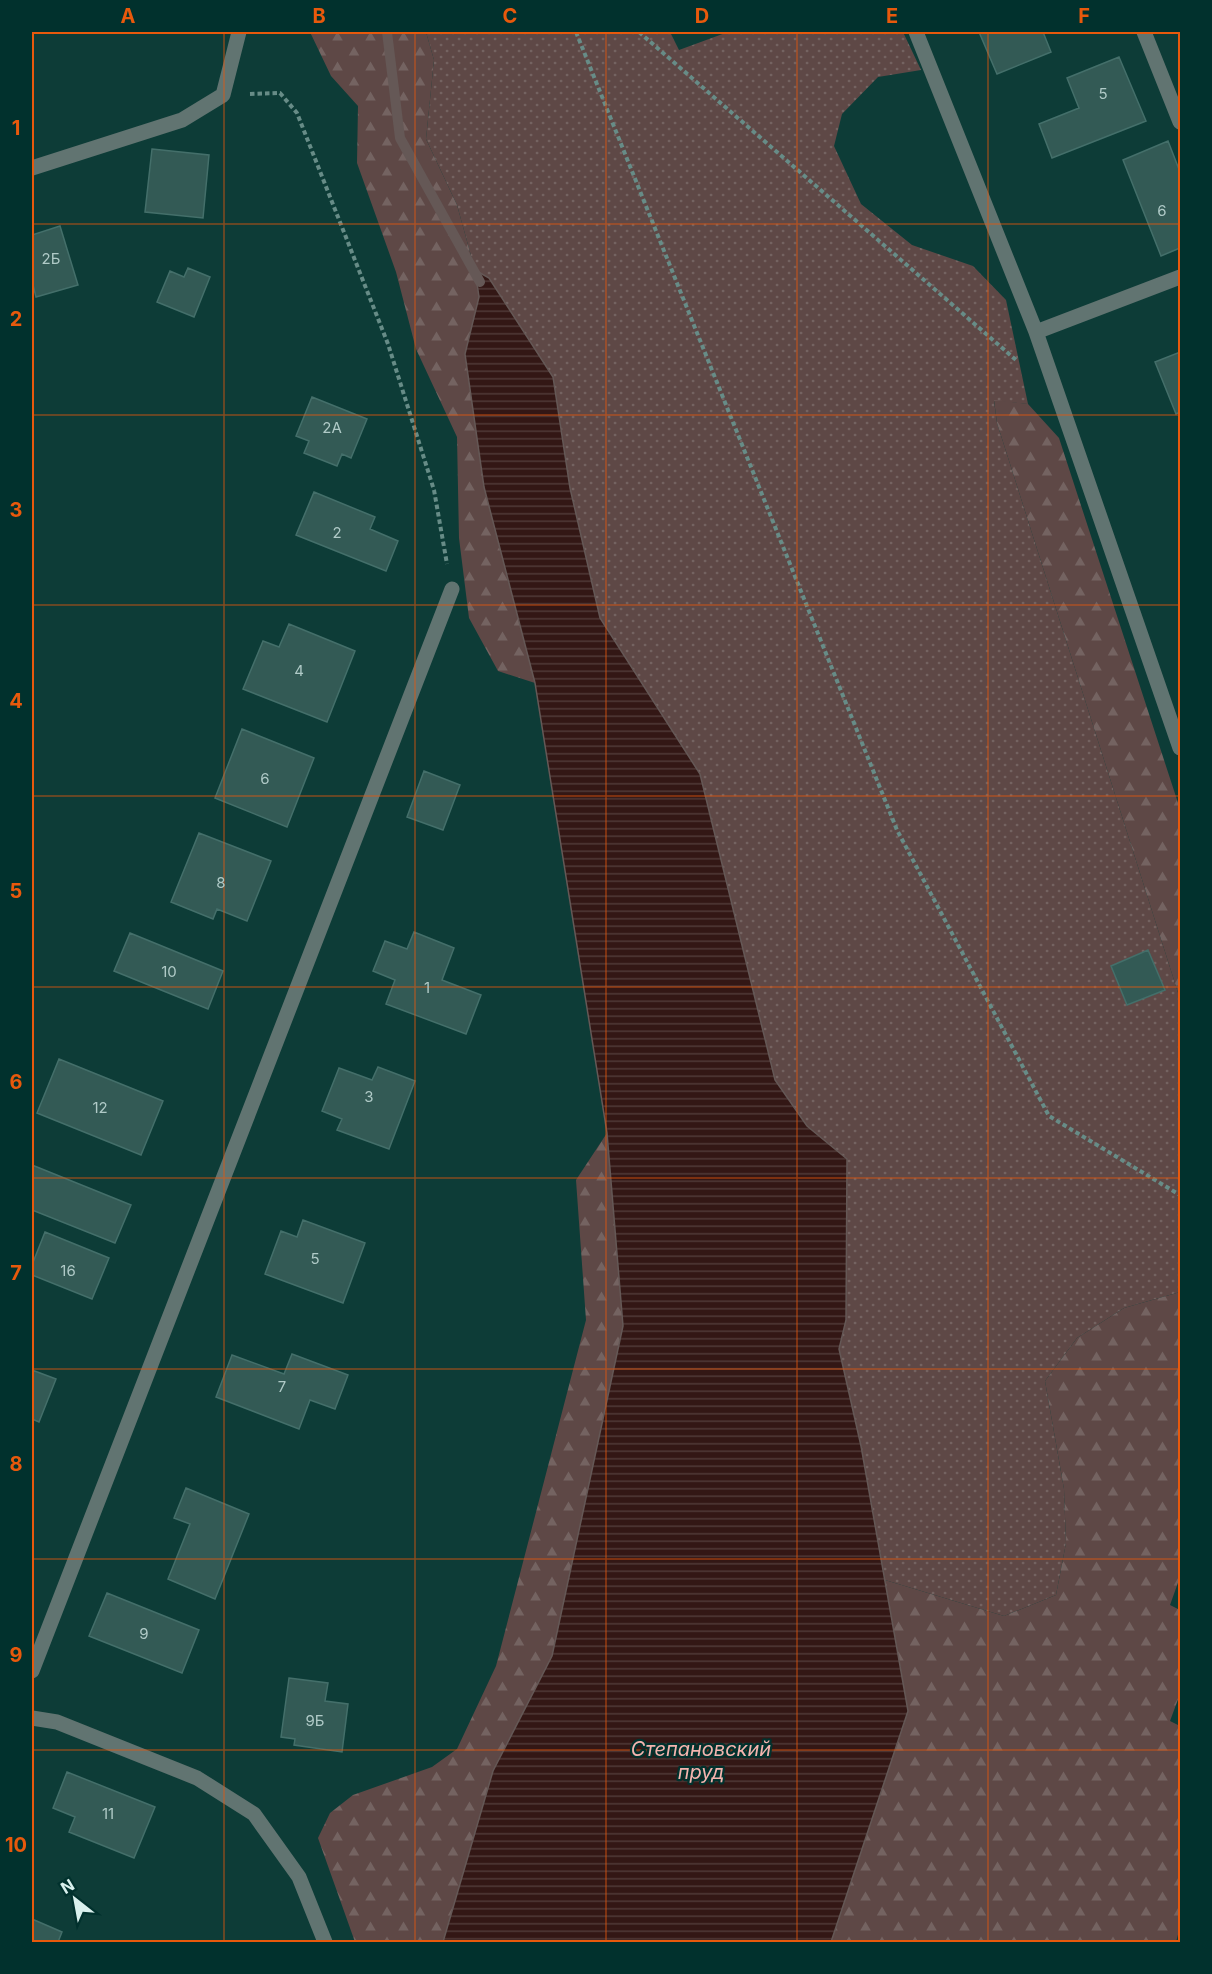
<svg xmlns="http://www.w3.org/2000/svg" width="1212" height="1974" font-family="Inter,sans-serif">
<defs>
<pattern id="grass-dots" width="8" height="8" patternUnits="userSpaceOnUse" patternTransform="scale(1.5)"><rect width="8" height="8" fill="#5e4846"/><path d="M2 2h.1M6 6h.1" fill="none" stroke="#746361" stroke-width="1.8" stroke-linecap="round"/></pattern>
<pattern id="forest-firs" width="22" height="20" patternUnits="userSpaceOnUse" patternTransform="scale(1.5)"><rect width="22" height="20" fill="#5e4846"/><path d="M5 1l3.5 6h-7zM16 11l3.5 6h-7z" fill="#746361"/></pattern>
<pattern id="water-rules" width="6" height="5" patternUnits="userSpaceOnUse" patternTransform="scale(1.5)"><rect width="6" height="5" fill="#331715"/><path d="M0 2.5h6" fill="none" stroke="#503937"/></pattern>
</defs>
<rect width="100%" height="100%" fill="#0d3c37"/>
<path fill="url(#grass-dots)" d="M 426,32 L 670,32 L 679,50 L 728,32 L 903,32 L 921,70 L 878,77 L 842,114 L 834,146 L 861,204 L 912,245 L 973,266 L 1006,300 L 1028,404 L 994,401 L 997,423 L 1180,999 L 1180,1292 L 1124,1308 L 1077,1338 L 1045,1381 L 1064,1489 L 1066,1543 L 1056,1595 L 1004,1616 L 885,1580 L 861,1446 L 839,1349 L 846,1320 L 847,1159 L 807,1126 L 775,1080 L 700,774 L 600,618 L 570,488 L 553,377 L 489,278 L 475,270 L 457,205 L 426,139 L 434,60 Z"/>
<path fill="url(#forest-firs)" d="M 310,32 L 426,32 L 434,60 L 426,139 L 457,205 L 475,270 L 479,297 L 465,354 L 484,487 L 535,683 L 498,671 L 469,618 L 459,538 L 457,437 L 416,349 L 396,272 L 357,163 L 358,106 L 331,76 Z
M 994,400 L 1028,404 L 1059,438 L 1180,809 L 1180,999 L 997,423 Z
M 607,1133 L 623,1326 L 552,1656 L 493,1771 L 443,1942 L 355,1942 L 318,1838 L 330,1813 L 353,1795 L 432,1767 L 457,1749 L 496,1666 L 586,1320 L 576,1180 Z
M 1180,1292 L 1180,1577 L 1170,1605 L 1180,1610 L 1180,1694 L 1170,1721 L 1180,1726 L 1180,1927 L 1176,1942 L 831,1942 L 908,1711 L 885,1580 L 1004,1616 L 1056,1595 L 1066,1543 L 1064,1489 L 1045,1381 L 1077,1338 L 1124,1308 Z"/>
<path fill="url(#water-rules)" stroke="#655856" stroke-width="1.5" d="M 475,270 L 489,278 L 553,377 L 570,488 L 600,618 L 700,774 L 775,1080 L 807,1126 L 847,1159 L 846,1320 L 839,1349 L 861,1446 L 908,1711 L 831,1942 L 443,1942 L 493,1771 L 552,1656 L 623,1326 L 607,1133 L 535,683 L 484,487 L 465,354 L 479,297 Z"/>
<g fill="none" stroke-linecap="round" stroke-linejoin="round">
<path stroke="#655856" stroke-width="10" d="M 387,32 L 400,138 L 480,282"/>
</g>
<path fill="#335a55" stroke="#446f6a" stroke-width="1.5" d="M 979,32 L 1043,32 L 1051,52 L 997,74 Z
M 1119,57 L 1146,121 L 1052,158 L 1039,124 L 1079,108 L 1067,78 Z
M 1168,141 L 1180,172 L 1180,248 L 1161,256 L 1123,160 Z
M 152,149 L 209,155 L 203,218 L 145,212 Z
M 60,226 L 78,285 L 36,297 L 32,281 L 32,235 Z
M 188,268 L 210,277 L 194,317 L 157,302 L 170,271 L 184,277 Z
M 1180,352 L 1180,412 L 1176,414 L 1155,362 Z
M 312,397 L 367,419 L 351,458 L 342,454 L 337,466 L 304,453 L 309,441 L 296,436 Z
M 314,492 L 375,517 L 370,529 L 398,541 L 386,571 L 296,535 Z
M 289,624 L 355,651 L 327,722 L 243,689 L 263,641 L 279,647 Z
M 242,729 L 314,758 L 287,827 L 215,798 Z
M 424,771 L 460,785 L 443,830 L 407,817 Z
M 199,833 L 271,861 L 247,921 L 217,909 L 213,919 L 171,902 Z
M 414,932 L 454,948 L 442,980 L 481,995 L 466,1034 L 386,1004 L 395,980 L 373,971 L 385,941 L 407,949 Z
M 130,933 L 223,971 L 208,1009 L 114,971 Z
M 1148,950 L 1165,990 L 1127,1005 L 1111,966 Z
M 59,1059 L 163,1101 L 141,1155 L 37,1113 Z
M 378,1067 L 415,1081 L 389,1149 L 337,1130 L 342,1119 L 322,1111 L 339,1068 L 372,1080 Z
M 32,1165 L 131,1205 L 115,1243 L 32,1210 Z
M 303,1220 L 365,1243 L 343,1303 L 265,1274 L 281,1231 L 297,1237 Z
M 45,1232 L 109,1258 L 92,1299 L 32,1275 L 32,1265 Z
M 292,1354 L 348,1375 L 335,1409 L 310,1400 L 299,1429 L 216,1397 L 232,1355 L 284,1374 Z
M 32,1370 L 56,1379 L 39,1422 L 32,1419 Z
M 186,1488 L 249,1514 L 215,1599 L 168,1579 L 190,1524 L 174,1518 Z
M 107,1593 L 199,1630 L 182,1673 L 89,1636 Z
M 289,1678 L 328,1683 L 325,1701 L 348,1704 L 342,1752 L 294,1745 L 295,1739 L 281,1737 Z
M 67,1772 L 155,1807 L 134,1858 L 69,1832 L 75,1817 L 53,1808 Z
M 32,1919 L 62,1932 L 58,1942 L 32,1942 Z"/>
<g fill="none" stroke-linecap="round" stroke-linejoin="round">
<path stroke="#678c87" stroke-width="4" stroke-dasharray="4.5 3" stroke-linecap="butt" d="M 576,32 L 897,830 L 1049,1116 L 1180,1195
M 639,32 L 1016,360
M 250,94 L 280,93 L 297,113 L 388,344 L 434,490 L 447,564"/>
<path stroke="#617471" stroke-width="15" d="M 916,32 L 1036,332 L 1180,748
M 1144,32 L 1180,122
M 32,168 L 182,120 L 223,95 L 239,32
M 1036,332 L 1180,277
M 32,1671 L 452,589
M 32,1718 L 57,1722 L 197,1778 L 254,1814 L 299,1877 L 325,1942"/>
</g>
<path fill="none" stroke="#e8590c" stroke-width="1.5" stroke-opacity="0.55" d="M 224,32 L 224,1942M 415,32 L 415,1942M 606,32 L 606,1942M 797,32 L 797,1942M 988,32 L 988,1942M 32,224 L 1180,224M 32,415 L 1180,415M 32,605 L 1180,605M 32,796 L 1180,796M 32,987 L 1180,987M 32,1178 L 1180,1178M 32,1369 L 1180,1369M 32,1559 L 1180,1559M 32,1750 L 1180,1750"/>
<g text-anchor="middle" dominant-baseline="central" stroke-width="4.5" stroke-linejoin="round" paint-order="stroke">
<g font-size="15" fill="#b0cac7">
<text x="1103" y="93">5</text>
<text x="1162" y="210">6</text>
<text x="51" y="258">2Б</text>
<text x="332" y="427">2А</text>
<text x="337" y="532">2</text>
<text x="299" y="670">4</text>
<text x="265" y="778">6</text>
<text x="221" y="882">8</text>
<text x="169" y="971">10</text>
<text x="427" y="987">1</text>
<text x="369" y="1096">3</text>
<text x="100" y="1107">12</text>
<text x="315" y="1258">5</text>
<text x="68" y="1270">16</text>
<text x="282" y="1386">7</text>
<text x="144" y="1633">9</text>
<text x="315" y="1720">9Б</text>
<text x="108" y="1813">11</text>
</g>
<g font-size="20" font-style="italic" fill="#f4b4ae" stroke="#01312d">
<text x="701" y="1749">Степановский<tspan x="701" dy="23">пруд</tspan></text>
</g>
</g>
<rect width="1212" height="1974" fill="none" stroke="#01312d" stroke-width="66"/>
<g transform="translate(75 1899) rotate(329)" stroke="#01312d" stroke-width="4.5" paint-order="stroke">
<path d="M0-4.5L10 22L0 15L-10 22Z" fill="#d9f0ed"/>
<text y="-9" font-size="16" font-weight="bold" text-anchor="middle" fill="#d9f0ed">N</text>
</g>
<rect x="33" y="33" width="1146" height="1908" fill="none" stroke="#e8590c" stroke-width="2"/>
<g font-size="20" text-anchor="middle" font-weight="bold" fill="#e8590c">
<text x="128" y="23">A</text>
<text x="319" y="23">B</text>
<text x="510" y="23">C</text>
<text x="702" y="23">D</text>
<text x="892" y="23">E</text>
<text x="1084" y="23">F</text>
<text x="16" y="135">1</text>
<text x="16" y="326">2</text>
<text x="16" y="517">3</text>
<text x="16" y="708">4</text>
<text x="16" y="898">5</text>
<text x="16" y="1089">6</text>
<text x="16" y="1280">7</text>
<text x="16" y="1471">8</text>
<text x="16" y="1662">9</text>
<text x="16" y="1852">10</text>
</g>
</svg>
